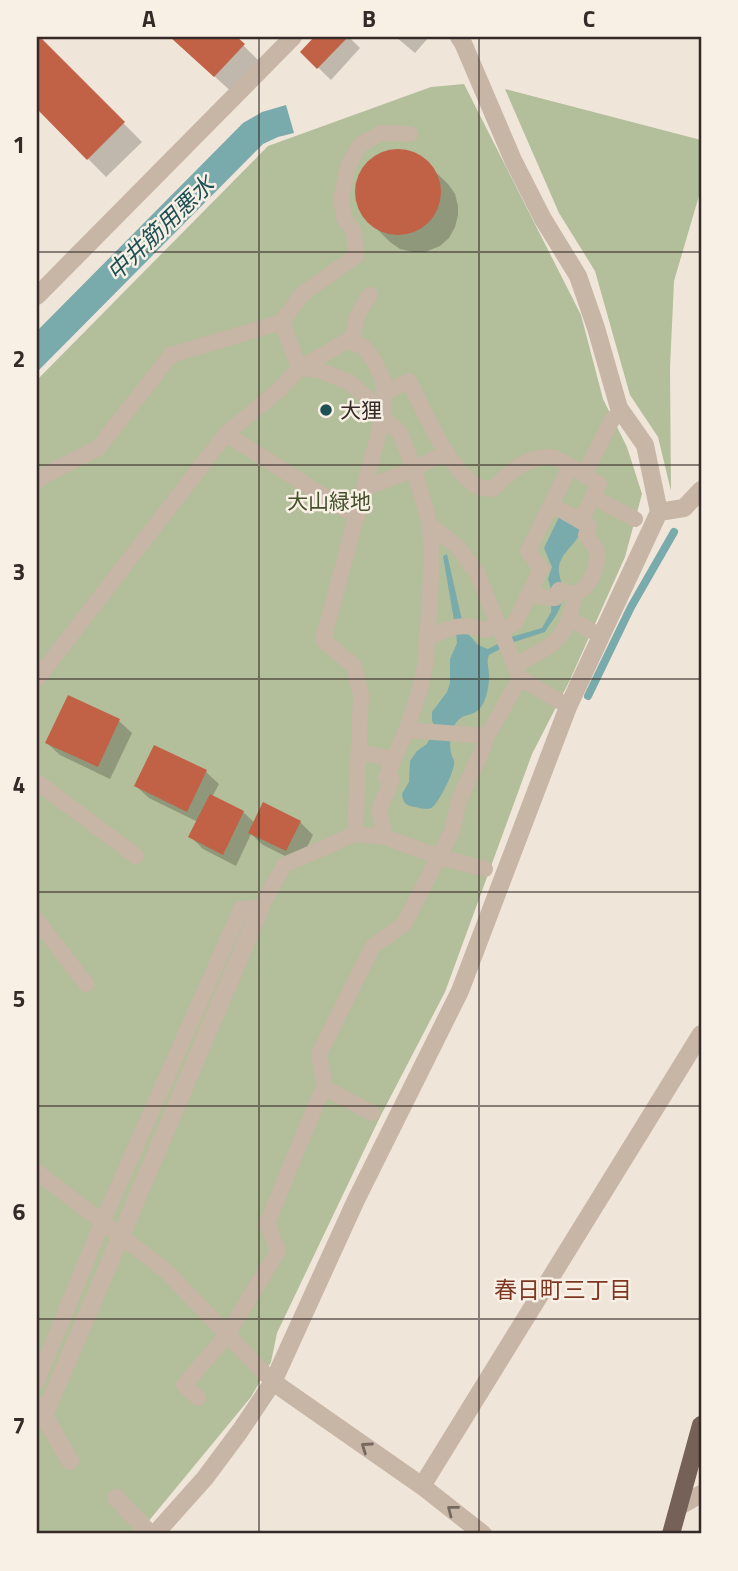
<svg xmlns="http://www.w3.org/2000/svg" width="738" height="1571" font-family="'Titillium Web','Noto Sans JP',sans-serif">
<rect width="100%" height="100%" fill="#f0e5d9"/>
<path fill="#b3be9a" d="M 464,84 L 581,315 L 603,399 L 627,447 L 642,494 L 625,557 L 569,682 L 532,754 L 445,992 L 380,1117 L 277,1333 L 271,1362 L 251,1397 L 138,1534 L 37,1534 L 37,380 L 268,146 L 431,87 Z
M 505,89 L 701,140 L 701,189 L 674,281 L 670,368 L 671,491 L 658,437 L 630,395 L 595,271 L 559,213 Z"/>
<path fill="#79abac" d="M 286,105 L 294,133 L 278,137 L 263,144 L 37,372 L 37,331 L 243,123 L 262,112 Z
M 560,515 L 582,529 C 578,543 562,551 559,566 C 558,573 561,580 562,587 C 564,609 556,615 545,632 L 511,643 L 489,655 C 486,662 489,668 489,676 C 489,685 487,699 481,707 C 473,719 460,710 453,729 C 450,736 449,749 452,756 C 452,758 454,759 454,761 C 456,769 438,805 431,808 C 427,810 419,808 415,807 C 406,806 403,803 402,794 L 409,782 L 410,761 L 417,751 L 427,744 L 435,726 L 432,721 L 432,712 L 447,692 L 450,683 L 450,659 L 457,643 L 456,632 L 443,556 L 447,554 L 464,629 L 478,645 L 488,649 L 511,637 L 542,628 L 551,612 L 552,593 L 548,579 L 552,567 L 544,548 Z"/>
<path fill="#0003" d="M 171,37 L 235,37 L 262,64 L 234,94 Z
M 317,37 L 349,37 L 360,48 L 331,80 L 302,52 Z
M 396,37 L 429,37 L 415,53 Z
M 40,39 L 142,142 L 106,177 L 37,107 L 37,42 Z
M 394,150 L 410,152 L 421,158 L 448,184 L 455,194 L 458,206 L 458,215 L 455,227 L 449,238 L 440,246 L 425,252 L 413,252 L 400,249 L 390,242 L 364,216 L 358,204 L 356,190 L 359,178 L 363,170 L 370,160 L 383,153 Z
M 119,721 L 132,733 L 110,779 L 60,755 L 47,743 Z
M 206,772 L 219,784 L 212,797 L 243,812 L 255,823 L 300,822 L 313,835 L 299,863 L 263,845 L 251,834 L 236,866 L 203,849 L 191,837 L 198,822 L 149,798 L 136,786 Z"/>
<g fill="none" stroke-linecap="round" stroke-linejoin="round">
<path stroke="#79abac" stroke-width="8" d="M 588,696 L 631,607 L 674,532"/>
</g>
<path fill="#c16246" d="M 40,37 L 125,122 L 87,160 L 37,109 L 37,40 Z
M 170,37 L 237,37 L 245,44 L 214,77 Z
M 314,37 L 348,37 L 317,69 L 300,52 Z
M355 192a43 43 0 1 1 86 0a43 43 0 1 1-86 0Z
M 68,695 L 120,719 L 98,767 L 45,743 Z
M 154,745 L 207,770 L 187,812 L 134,786 Z
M 210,794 L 244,811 L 223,855 L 188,837 Z
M 263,802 L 301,821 L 286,851 L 248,833 Z"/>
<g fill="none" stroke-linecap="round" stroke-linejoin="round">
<path stroke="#c7b5a6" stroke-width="16" d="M 353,343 C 354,321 357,313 370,295
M 383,393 L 409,381 C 424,411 448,469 477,486 C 482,489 487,488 493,489 C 508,473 527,456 550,457 C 559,457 590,478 599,484 L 581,521
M 226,434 L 357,517
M 584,475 L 613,418
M 37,481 L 45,475 L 98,448 L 171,355 L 282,322 L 302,294 L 356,256 L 354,232 L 344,218 L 341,199 L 348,166 L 360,145 L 381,133 L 410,134
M 365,488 L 414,469 L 447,452
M 593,497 L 635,519
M 530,592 L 542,597 L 555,598 L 559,590 C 577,598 587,590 594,572 C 596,564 599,557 596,549 C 594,544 589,539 586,535 L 589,526 L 551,504
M 570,619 L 592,631
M 501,631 L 515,623 L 541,569 L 528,551 L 570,467
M 427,639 C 449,627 461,622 486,630 L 498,623
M 515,665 C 553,645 569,641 574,594
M 520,678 L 559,701
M 37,679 L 226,434 L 279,390 L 299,368 L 305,365 L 347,341 L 363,346 L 374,361 L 383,380 L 383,417 L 323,640 L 354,666 L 361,695 L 355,834
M 406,730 L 487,736
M 359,752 L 394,759
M 37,782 L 136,856
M 385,837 L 379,810 L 392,779 L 386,777 C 401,743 417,707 424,671 C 426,660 426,649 427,638 C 430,600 433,564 430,525
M 37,920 L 86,984
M 325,1088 L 372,1113
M 37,1172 L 165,1270 L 273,1382
M 37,1381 L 102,1223 L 241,909 L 261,907 L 284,865 L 355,834 L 385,837 L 439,857 L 485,869
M 198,1398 L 184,1385 L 227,1335 L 278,1251 L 267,1223 L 317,1102 L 325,1088 L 319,1054 L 373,946 L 404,924 L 452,831 L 459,800 L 481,753 L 487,736 L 520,678 L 477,573 L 457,546 L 430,525 L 414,469 L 400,433 L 383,417 L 375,405 L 349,382 L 319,370 L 299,368 L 282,322"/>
<path stroke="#c7b5a6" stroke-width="18" d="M 37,296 L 293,37
M 659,512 L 684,508 L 701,490
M 273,1382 L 422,1486 L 483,1534
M 38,1405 L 70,1461
M 44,1416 L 261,907
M 422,1486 L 701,1034
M 116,1498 L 150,1534
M 680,1506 L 701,1494
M 155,1534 L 205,1478 L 240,1431 L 273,1382 L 356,1200 L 460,991 L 568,707 L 659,512 L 645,445 L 619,408 L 596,328 L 578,276 L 543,219 L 513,160 L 463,43 L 459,37"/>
<path stroke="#756158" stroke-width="18" d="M 671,1534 L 701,1425"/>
</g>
<defs><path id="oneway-chevron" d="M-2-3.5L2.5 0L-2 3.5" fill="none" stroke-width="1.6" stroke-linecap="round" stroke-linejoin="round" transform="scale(1.75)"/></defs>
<g stroke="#766960">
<use href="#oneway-chevron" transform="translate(366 1447) rotate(-145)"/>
<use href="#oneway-chevron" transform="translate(452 1510) rotate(-142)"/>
</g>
<path fill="none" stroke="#342a27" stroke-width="2" stroke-opacity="0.55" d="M 259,37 L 259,1534M 479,37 L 479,1534M 37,252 L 701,252M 37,465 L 701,465M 37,679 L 701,679M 37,892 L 701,892M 37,1106 L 701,1106M 37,1319 L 701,1319"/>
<circle fill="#1e5153" stroke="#f8efe5" stroke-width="2.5" cx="326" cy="410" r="7"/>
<g text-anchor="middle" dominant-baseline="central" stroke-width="5" stroke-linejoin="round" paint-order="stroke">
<g font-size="21" fill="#342a27" stroke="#f8efe5" text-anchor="start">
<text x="340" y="410">大狸</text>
</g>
<g font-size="21" fill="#44512b" stroke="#f8efe5">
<text x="329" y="501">大山緑地</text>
</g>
<g font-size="23" font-style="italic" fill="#1e5153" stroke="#f8efe5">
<text transform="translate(160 228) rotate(-44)">中井筋用悪水</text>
</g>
<g font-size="23" fill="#7f3723" stroke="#f8efe5">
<text x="563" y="1289">春日町三丁目</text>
</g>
</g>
<rect width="738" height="1571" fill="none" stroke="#f8efe5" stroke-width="77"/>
<rect x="38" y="38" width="662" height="1494" fill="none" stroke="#342a27" stroke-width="2.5"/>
<g font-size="23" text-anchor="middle" font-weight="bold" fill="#342a27">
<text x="149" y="27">A</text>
<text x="369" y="27">B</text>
<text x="589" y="27">C</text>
<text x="19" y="153">1</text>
<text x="19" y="367">2</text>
<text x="19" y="580">3</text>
<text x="19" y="793">4</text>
<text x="19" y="1007">5</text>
<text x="19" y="1220">6</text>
<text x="19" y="1434">7</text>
</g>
</svg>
